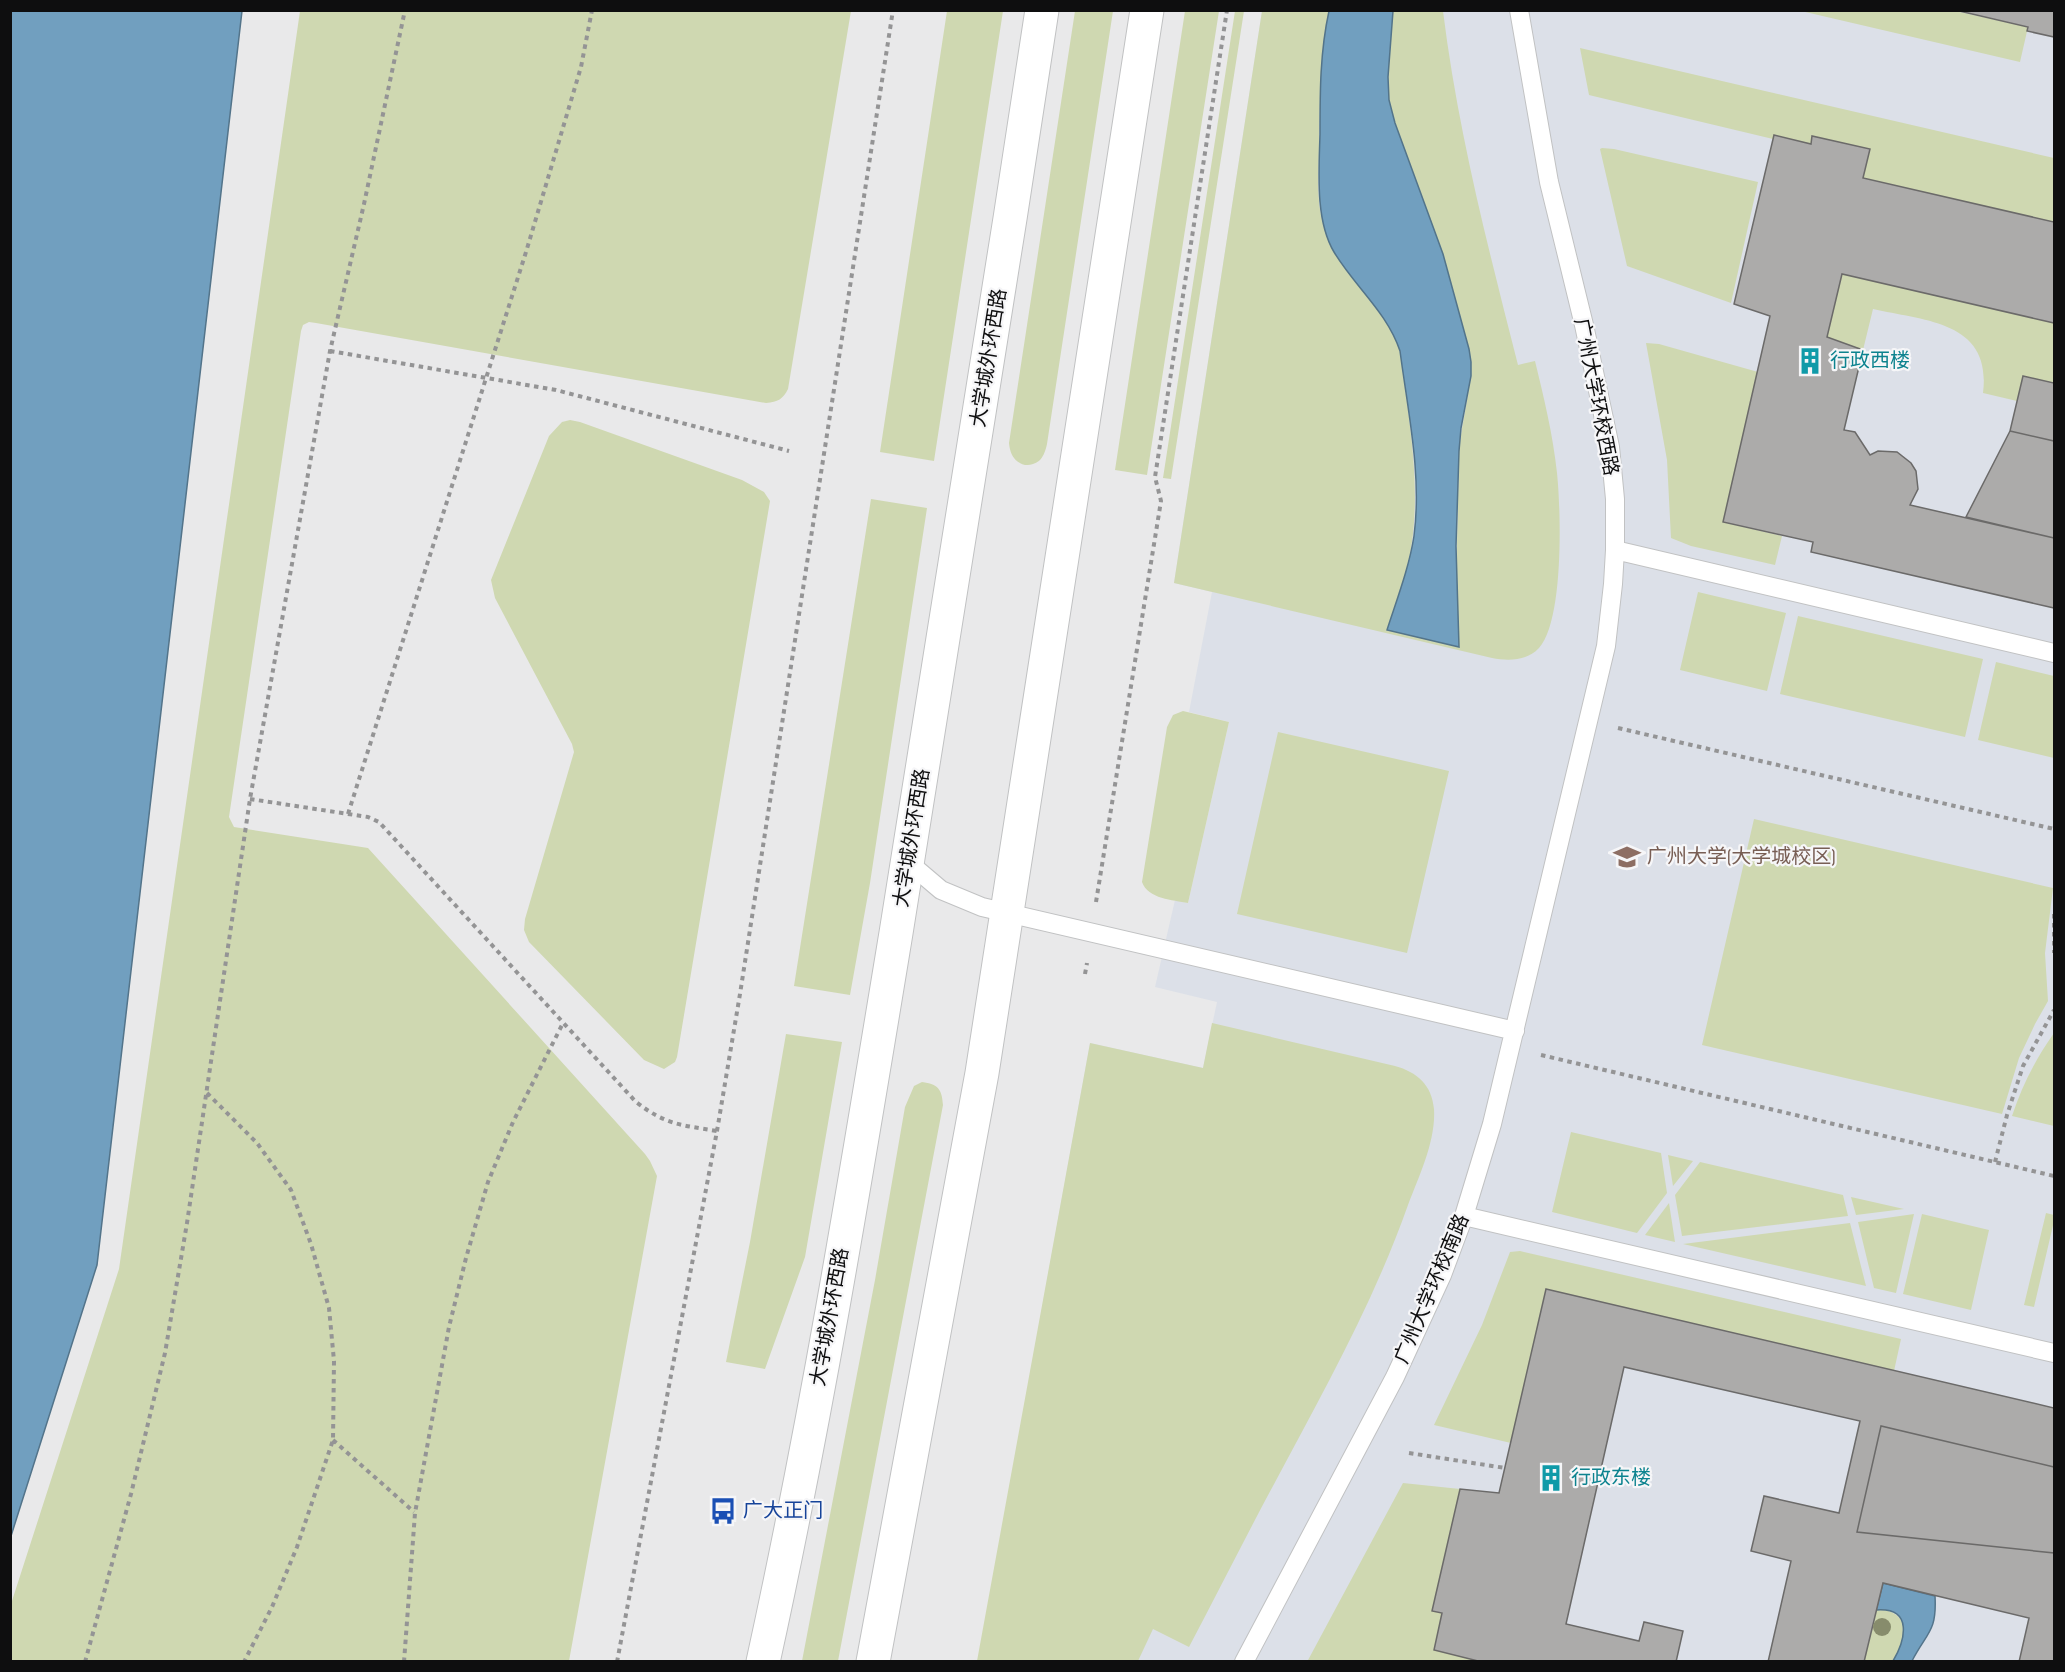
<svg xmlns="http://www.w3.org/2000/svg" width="2065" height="1672" font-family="'Sofia Sans Condensed','Noto Sans SC',sans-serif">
<rect width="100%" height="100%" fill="#e9e9ea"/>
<path fill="#dce0e8" d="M 1262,11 L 2054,11 L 2054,1661 L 978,1662 L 1090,1043 L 1203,1068 L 1217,1002 L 1155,987 L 1175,900 L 1188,903 L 1229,722 L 1189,712 L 1212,592 L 1174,583 Z"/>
<path fill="#cfd8b1" d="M 300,11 L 851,11 L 788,389 C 783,399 778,402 766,403 L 316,323 L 309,322 L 303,325 L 301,331 L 229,817 L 234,827 L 368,848 L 645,1154 L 650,1161 L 657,1176 L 569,1661 L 11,1661 L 11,1604 L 119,1269 Z
M 947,11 L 1003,11 L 934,461 L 880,452 Z
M 1075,11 L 1113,11 L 1047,444 C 1044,457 1040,465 1025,465 C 1014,462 1010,454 1009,443 Z
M 1185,11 L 1219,11 L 1147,475 L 1115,470 Z
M 1235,11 L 1244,11 L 1171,479 L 1163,478 Z
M 1262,11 L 1329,11 C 1320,56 1320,101 1319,148 C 1319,174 1315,206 1326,230 C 1333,245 1342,261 1351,274 C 1369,302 1389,319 1400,351 C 1409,421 1423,490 1409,560 L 1456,589 L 1459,451 C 1462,417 1474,383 1469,349 L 1443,254 L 1395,123 L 1389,100 L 1388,77 L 1393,11 L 1443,11 C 1458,132 1488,247 1518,365 L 1535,361 C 1544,398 1553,435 1557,473 C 1561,511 1564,620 1539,648 C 1527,661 1508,661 1492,658 L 1174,583 Z
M 1801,11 L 1955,11 L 2028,27 L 2020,62 Z
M 1580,48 L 2054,158 L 2054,222 L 1863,178 L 1869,149 L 1813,136 L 1811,144 L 1774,135 L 1773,139 L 1593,96 L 1589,95 Z
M 1602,148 L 1614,149 L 1758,182 L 1731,303 L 1627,266 L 1600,149 Z
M 1842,274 L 2054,323 L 2054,383 L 2023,376 L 2017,401 L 1983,393 C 1992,321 1925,321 1873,309 L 1863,350 L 1827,337 Z
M 1646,343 L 1659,344 L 1758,372 L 1723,522 L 1782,536 L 1775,565 L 1691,546 L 1671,538 L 1667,460 Z
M 570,420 L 580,422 L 742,480 L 764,492 L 770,501 L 677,1057 L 675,1062 L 664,1069 L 644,1060 L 529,942 L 524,930 L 525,919 L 574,752 L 572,744 L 495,598 L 491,580 L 549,436 L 562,422 Z
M 871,499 L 927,508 L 870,883 L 850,995 L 794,986 Z
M 1698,592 L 1786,613 L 1767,691 L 1680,670 Z
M 1798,616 L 1983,659 L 1965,737 L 1780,694 Z
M 1996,662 L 2054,676 L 2054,758 L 1978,740 Z
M 1183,711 L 1229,722 L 1188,903 C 1173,900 1148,899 1142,882 L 1167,727 L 1173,715 Z
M 1278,732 L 1449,771 L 1407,953 L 1237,914 Z
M 1754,819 L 2053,888 L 2045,953 L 2048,1001 L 2035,1024 L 2019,1058 L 2002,1114 L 1702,1045 Z
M 1212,1023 L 1395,1066 C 1417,1072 1432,1085 1434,1109 C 1436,1141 1419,1176 1408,1205 C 1373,1304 1322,1394 1273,1486 C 1244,1540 1217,1594 1189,1647 L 1153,1629 L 1138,1661 L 977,1661 L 1090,1043 L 1203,1068 Z
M 2054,1033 L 2054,1126 L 2012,1116 C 2022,1086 2035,1060 2054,1033 Z
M 786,1034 L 842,1042 L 805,1257 L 765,1369 L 726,1362 L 750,1242 Z
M 922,1082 C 938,1084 942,1089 943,1105 L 838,1661 L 802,1661 L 875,1280 L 905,1107 L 914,1086 Z
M 1571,1132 L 1661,1153 L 1667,1193 L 1637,1233 L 1552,1212 Z
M 1668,1155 L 1693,1161 L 1673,1186 Z
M 1700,1162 L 1843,1195 L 1848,1216 L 1682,1236 L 1675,1195 Z
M 1851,1197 L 1904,1209 L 1856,1215 Z
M 1669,1203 L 1675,1242 L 1645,1235 Z
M 2046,1213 L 2054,1215 L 2054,1221 L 2034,1307 L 2024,1305 Z
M 1914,1214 L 1896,1293 L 1874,1288 L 1858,1222 Z
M 1922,1214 L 1989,1230 L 1971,1310 L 1903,1294 Z
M 1850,1223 L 1866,1286 L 1683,1244 Z
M 1520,1251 L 1901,1339 L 1894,1371 L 1546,1289 L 1511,1443 L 1434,1425 L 1482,1325 L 1510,1252 Z
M 1403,1483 L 1460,1489 L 1432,1611 L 1442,1613 L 1434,1650 L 1482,1661 L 1307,1662 Z
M 1883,1609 C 1914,1617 1904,1641 1893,1661 L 1864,1662 L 1876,1610 Z"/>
<path fill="#719fbf" stroke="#53748a" stroke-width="1.5" d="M 11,10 L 242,11 L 97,1265 L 11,1536 Z
M 1329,11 L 1393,11 L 1388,77 L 1389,100 L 1395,123 L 1443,254 L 1469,349 L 1471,362 L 1471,376 L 1461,428 L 1459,451 L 1456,546 L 1459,647 L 1387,630 C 1397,599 1409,568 1414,536 C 1422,475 1408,412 1400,351 C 1387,312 1355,287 1334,252 C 1315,220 1319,171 1320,134 C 1320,92 1320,52 1329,11 Z
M 1883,1583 L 1935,1596 C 1937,1632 1927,1632 1912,1661 L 1893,1661 C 1905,1641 1914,1607 1876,1610 Z"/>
<path fill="#acabaa" stroke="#6b6a69" stroke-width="1.5" d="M 1955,10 L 2054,10 L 2054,37 L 2027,31 L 2028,27 Z
M 1774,135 L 1811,144 L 1812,136 L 1870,149 L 1863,178 L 2054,222 L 2054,323 L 1842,274 L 1827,337 L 1863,350 L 1844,430 L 1855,432 L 1870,455 L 1878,451 L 1897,452 L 1911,463 L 1916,471 L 1918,489 L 1910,505 L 2054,538 L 2054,608 L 1811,552 L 1813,542 L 1723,522 L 1770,316 L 1734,304 Z
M 2023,376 L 2054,383 L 2054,441 L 2010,431 Z
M 2010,431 L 2054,441 L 2054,538 L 1966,517 Z
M 1546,1289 L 2054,1408 L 2054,1467 L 1881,1426 L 1857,1532 L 2054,1553 L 2054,1662 L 2019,1662 L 2029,1618 L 1883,1583 L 1864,1662 L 1768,1662 L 1791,1561 L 1751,1551 L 1764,1496 L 1839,1513 L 1860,1421 L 1624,1367 L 1566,1624 L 1639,1641 L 1644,1622 L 1683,1631 L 1676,1662 L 1482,1662 L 1434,1650 L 1442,1613 L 1432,1611 L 1460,1489 L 1499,1493 Z
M 1881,1426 L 2054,1467 L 2054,1553 L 1857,1532 Z"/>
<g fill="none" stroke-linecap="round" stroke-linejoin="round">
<defs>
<path id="service" d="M 1615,550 L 2054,653
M 908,862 L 941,890 L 982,907 L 1515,1031
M 1464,1216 L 2054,1353
M 1244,1662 L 1395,1377 L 1442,1275 L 1464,1216 L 1492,1124 L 1606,646 L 1613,584 L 1615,550 L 1615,499 L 1610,447 L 1584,325 L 1549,182 L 1519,10"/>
<path id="primary" d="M 763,1662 C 816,1421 856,1176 896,933 C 947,626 995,318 1042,10
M 873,1662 L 982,1073 L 1147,10"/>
</defs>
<use href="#service" stroke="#c1c2c3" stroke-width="20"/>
<use href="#primary" stroke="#c1c2c3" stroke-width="35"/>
<path stroke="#949495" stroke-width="4" stroke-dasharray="4.5 4.5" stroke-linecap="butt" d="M 330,351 L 556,390 L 789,451
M 1618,728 L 2054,829
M 250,799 L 368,817 L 379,822 L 636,1102 C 666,1125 681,1125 717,1131
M 348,814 L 526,252 L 581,67 L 592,10
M 1096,902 L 1161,501 L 1155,477 L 1227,10
M 2054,914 L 2054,953
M 1085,974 L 1087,963
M 1541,1055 L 2054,1176
M 207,1093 L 257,1143 L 291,1190 L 311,1244 L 329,1308 L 334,1361 L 333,1440 L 297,1547 L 272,1607 L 244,1662
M 1995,1162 L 2007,1115 L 2023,1066 L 2054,1010
M 333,1440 L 414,1512
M 1409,1453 L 1505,1468
M 85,1662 L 131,1494 L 165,1353 L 187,1223 L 250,799 L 330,351 L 364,204 L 405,10
M 404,1662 L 415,1513 L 449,1327 L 466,1258 L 488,1182 L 513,1122 L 563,1023
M 617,1662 L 717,1131 L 740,994 L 893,10"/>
<use href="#service" stroke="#fff" stroke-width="18"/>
<use href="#primary" stroke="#fff" stroke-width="33"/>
</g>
<circle fill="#878c6c" cx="1882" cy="1627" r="9"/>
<defs>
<symbol id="building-bare" viewBox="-9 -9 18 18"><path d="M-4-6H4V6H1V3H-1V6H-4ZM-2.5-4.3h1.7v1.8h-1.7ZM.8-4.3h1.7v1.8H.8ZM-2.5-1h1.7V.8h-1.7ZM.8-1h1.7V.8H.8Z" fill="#0f9aa8" stroke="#f6f6f8" stroke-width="2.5" paint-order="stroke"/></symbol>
<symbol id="university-bare" viewBox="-9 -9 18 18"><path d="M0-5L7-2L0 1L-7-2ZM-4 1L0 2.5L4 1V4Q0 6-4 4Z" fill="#8d6e63" stroke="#f6f6f8" stroke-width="2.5" paint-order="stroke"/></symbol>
<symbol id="bus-bare" viewBox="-9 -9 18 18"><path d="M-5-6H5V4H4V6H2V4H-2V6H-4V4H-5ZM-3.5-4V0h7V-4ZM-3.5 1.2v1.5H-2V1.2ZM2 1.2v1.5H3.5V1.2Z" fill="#1a4fb4" stroke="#f6f6f8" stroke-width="2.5" paint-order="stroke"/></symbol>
</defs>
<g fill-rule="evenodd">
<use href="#building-bare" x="1791" y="342" width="38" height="38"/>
<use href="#university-bare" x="1608" y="838" width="38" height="38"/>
<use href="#building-bare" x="1532" y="1459" width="38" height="38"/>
<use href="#bus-bare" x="704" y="1492" width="38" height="38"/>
</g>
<g text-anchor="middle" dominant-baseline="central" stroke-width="4.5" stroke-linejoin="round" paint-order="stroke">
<g font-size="20" fill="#0e0e0f" stroke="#f6f6f8">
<text transform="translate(989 358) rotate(-81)">大学城外环西路</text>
<text transform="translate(1596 397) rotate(79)">广州大学环校西路</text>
<text transform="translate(912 838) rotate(-81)">大学城外环西路</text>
<text transform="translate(1432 1289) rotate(-67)">广州大学环校南路</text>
<text transform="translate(830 1317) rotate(-80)">大学城外环西路</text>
</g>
<g font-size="20" fill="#0d838f" stroke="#f6f6f8" text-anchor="start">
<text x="1830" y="361">行政西楼</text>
<text x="1571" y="1478">行政东楼</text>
</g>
<g font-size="20" fill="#785e54" stroke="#f6f6f8" text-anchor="start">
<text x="1647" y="857">广州大学(大学城校区)</text>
</g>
<g font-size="20" fill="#164399" stroke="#f6f6f8" text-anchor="start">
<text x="743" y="1511">广大正门</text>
</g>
</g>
<rect width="2065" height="1672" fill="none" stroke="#0e0e0f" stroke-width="24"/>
</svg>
